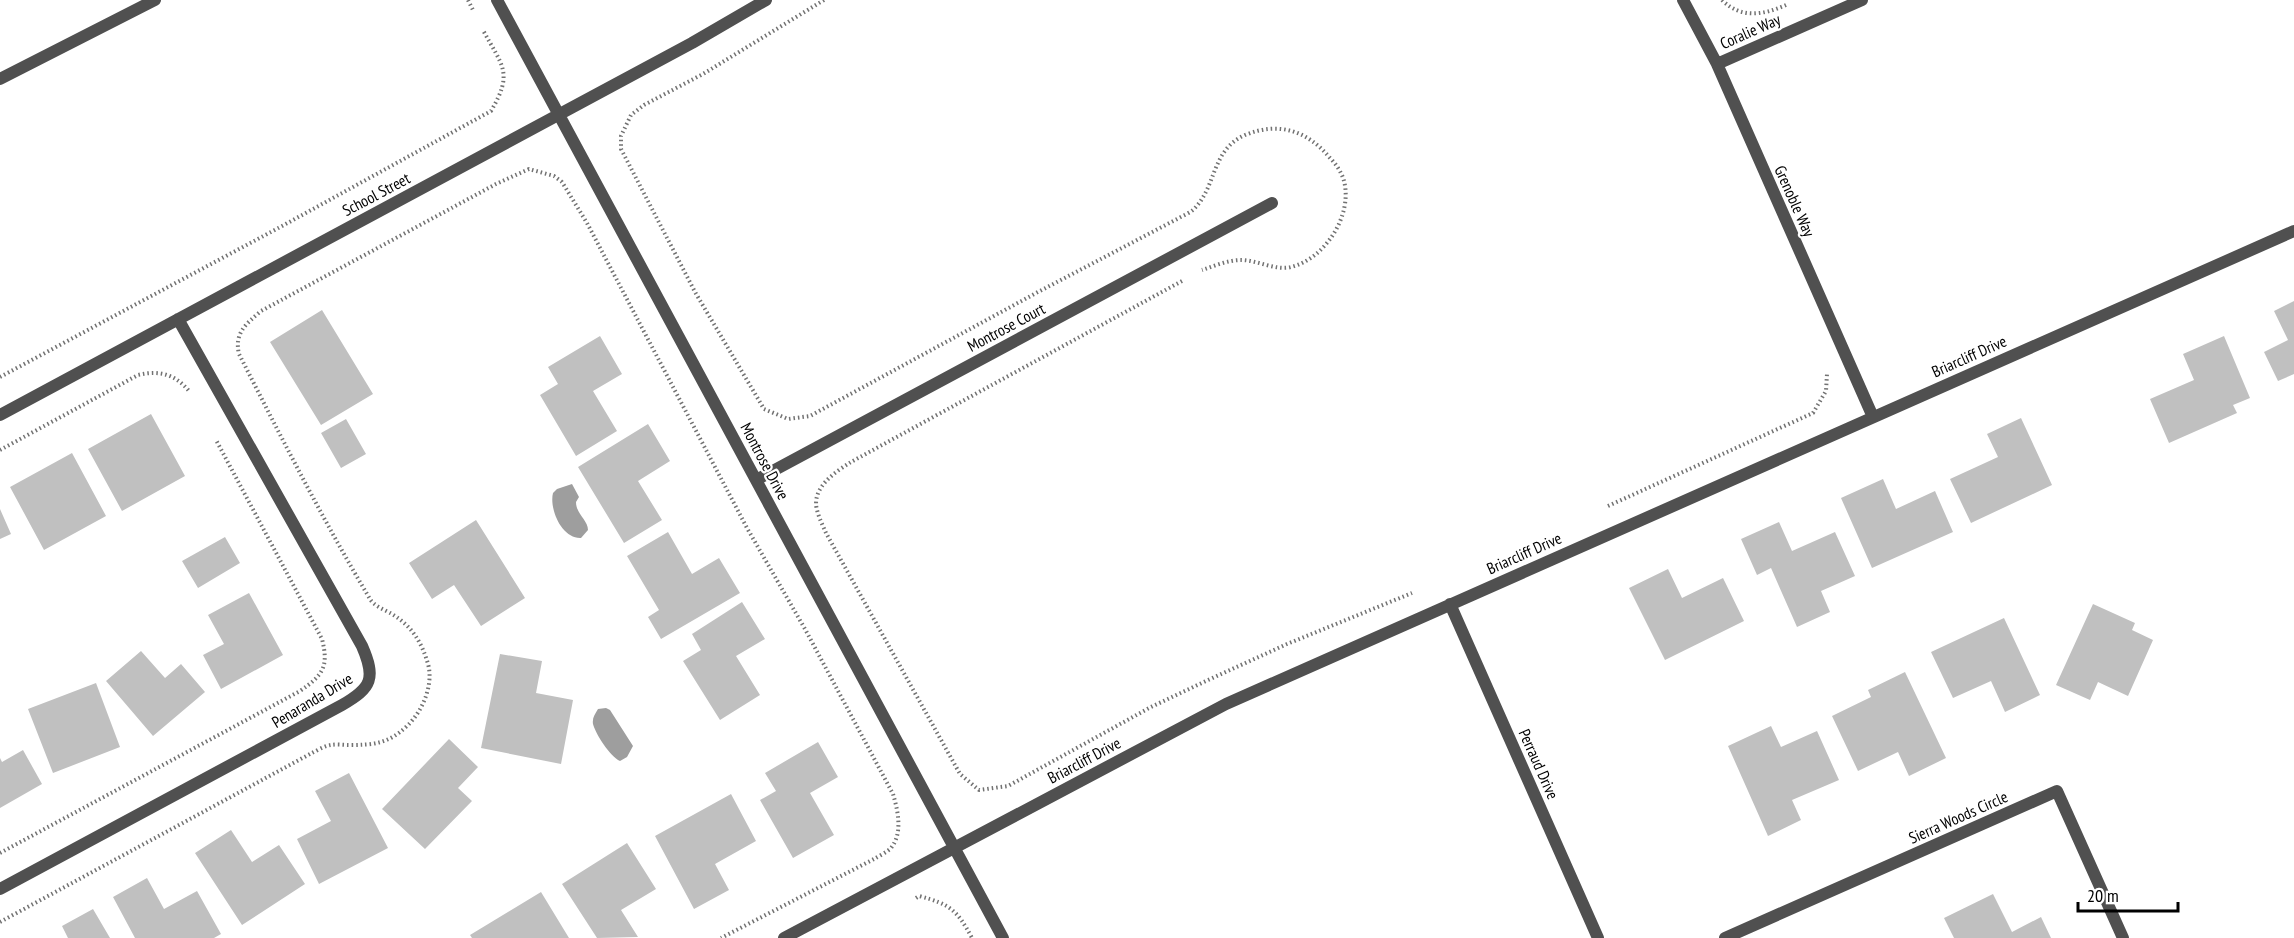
<svg xmlns="http://www.w3.org/2000/svg" width="2294" height="938" font-family="'PT Sans Narrow',sans-serif">
<rect width="100%" height="100%" fill="#fff"/>
<path fill="#9e9e9e" d="M 572,484 L 579,497 L 576,502 C 576,514 588,520 588,530 L 581,538 C 562,539 549,509 553,493 L 557,489 Z
M 606,708 L 610,710 L 633,746 L 627,757 L 620,761 C 610,756 596,735 593,724 C 592,718 595,714 598,709 Z"/>
<path fill="#c0c0c0" d="M 2294,301 L 2294,374 L 2278,381 L 2264,352 L 2288,340 L 2274,311 Z
M 322,310 L 373,394 L 321,425 L 270,342 Z
M 600,336 L 622,374 L 593,391 L 617,431 L 576,456 L 540,395 L 558,384 L 548,367 Z
M 2224,336 L 2250,398 L 2233,405 L 2237,413 L 2169,443 L 2150,399 L 2194,380 L 2183,354 Z
M 151,414 L 185,476 L 122,511 L 88,449 Z
M 2021,418 L 2052,485 L 1971,523 L 1950,479 L 1998,457 L 1987,434 Z
M 346,419 L 366,454 L 341,468 L 321,433 Z
M 648,424 L 670,461 L 638,481 L 662,520 L 624,543 L 578,467 Z
M 72,453 L 106,516 L 44,550 L 10,487 Z
M 1883,479 L 1896,509 L 1935,491 L 1953,532 L 1872,568 L 1841,498 Z
M 0,509 L 11,534 L 0,539 Z
M 476,520 L 525,598 L 481,626 L 454,585 L 432,599 L 409,563 Z
M 1779,522 L 1792,551 L 1835,532 L 1855,576 L 1821,591 L 1830,612 L 1797,627 L 1771,568 L 1757,575 L 1741,539 Z
M 668,532 L 692,574 L 719,558 L 740,593 L 661,639 L 648,617 L 659,610 L 627,556 Z
M 225,537 L 240,563 L 198,588 L 182,561 Z
M 1668,569 L 1682,598 L 1723,578 L 1744,621 L 1665,660 L 1629,588 Z
M 249,593 L 283,655 L 221,689 L 203,655 L 224,644 L 208,615 Z
M 742,602 L 765,639 L 736,656 L 760,695 L 720,720 L 683,661 L 701,650 L 692,634 Z
M 2093,604 L 2135,623 L 2132,630 L 2153,640 L 2128,696 L 2098,682 L 2090,700 L 2056,685 Z
M 2004,618 L 2040,695 L 2005,712 L 1991,681 L 1953,698 L 1931,652 Z
M 141,651 L 165,678 L 181,664 L 205,692 L 153,736 L 106,681 Z
M 500,654 L 542,661 L 536,693 L 573,700 L 561,764 L 481,748 Z
M 1905,672 L 1946,758 L 1909,776 L 1898,752 L 1858,771 L 1832,716 L 1871,697 L 1868,690 Z
M 96,683 L 120,747 L 53,773 L 28,709 Z
M 1771,726 L 1781,747 L 1817,731 L 1839,780 L 1792,800 L 1801,820 L 1768,836 L 1728,746 Z
M 449,739 L 478,767 L 458,788 L 472,801 L 425,849 L 382,809 Z
M 818,742 L 838,777 L 810,793 L 834,835 L 793,858 L 760,800 L 776,791 L 765,773 Z
M 23,750 L 42,784 L 0,808 L 0,758 L 2,762 Z
M 349,773 L 388,848 L 319,884 L 297,839 L 331,821 L 315,791 Z
M 731,794 L 756,841 L 715,864 L 729,890 L 694,909 L 655,836 Z
M 231,830 L 252,862 L 279,845 L 305,884 L 242,925 L 195,853 Z
M 627,843 L 656,889 L 621,910 L 638,937 L 597,938 L 562,884 Z
M 147,878 L 164,909 L 197,891 L 221,934 L 214,938 L 135,938 L 113,897 Z
M 541,892 L 569,938 L 472,938 L 470,935 Z
M 1993,894 L 2012,932 L 2041,917 L 2051,938 L 1954,938 L 1944,918 Z
M 93,909 L 110,938 L 68,938 L 62,926 Z"/>
<g fill="none" stroke-linecap="round" stroke-linejoin="round">
<path stroke="#727272" stroke-width="4" stroke-dasharray="1.5 3" stroke-linecap="butt" d="M 468,0 L 473,10
M 824,0 L 703,74 L 644,105 L 631,115 L 621,136 L 621,149 L 695,292 L 764,409 L 788,419 L 810,416 L 1038,292 L 1179,218 C 1184,215 1190,213 1194,209 C 1217,186 1211,150 1245,135 C 1279,121 1308,131 1330,158 C 1336,164 1342,173 1344,181 C 1353,215 1325,259 1291,267 C 1276,271 1257,260 1241,260 C 1228,260 1214,266 1202,270
M 1722,0 C 1741,19 1763,15 1786,5
M 1182,281 L 851,462 C 835,472 811,488 817,510 C 819,518 823,526 826,533 L 960,774 L 979,790 L 1008,786 L 1151,707 L 1206,681 L 1287,644 L 1412,593
M 0,377 L 284,225 L 491,111 C 514,72 502,66 483,30
M 0,450 L 138,375 C 159,370 175,374 189,391
M 1608,506 L 1813,413 L 1826,391 L 1827,374
M 0,853 L 300,691 C 323,675 329,667 322,639 L 216,440
M 916,898 L 919,896 C 950,904 957,910 972,938
M 0,922 L 310,754 C 316,751 324,746 331,745 C 336,744 343,745 349,745 C 373,745 388,744 407,726 C 422,712 434,685 428,664 C 422,643 412,626 392,614 C 385,610 374,606 370,599 C 323,520 281,437 239,354 C 234,333 246,324 261,311 L 496,184 L 529,169 L 554,176 L 562,182 L 587,223 L 747,528 L 805,629 L 893,794 C 898,811 903,833 891,848 C 887,852 879,856 874,859 L 721,938"/>
<path stroke="#505050" stroke-width="12" d="M 0,79 L 155,0"/>
<path stroke="#505050" stroke-width="12" d="M 497,0 L 1003,938
M 1683,0 L 1717,64 L 1873,417
M 1717,64 L 1862,0
M 0,415 L 692,43 L 766,0
M 756,480 L 1272,203
M 1450,604 L 1598,938
M 0,889 L 342,705 C 372,688 376,678 362,646 L 178,319
M 784,938 L 1226,704 L 2294,231
M 1725,938 L 2057,791 L 2123,938"/>
</g>
<g text-anchor="middle" dominant-baseline="central" stroke-width="4.5" stroke-linejoin="round" paint-order="stroke">
<g font-size="16" fill="#000" stroke="#fff">
<text transform="translate(1750 31) rotate(-24)">Coralie Way</text>
<text transform="translate(376 194) rotate(-28)">School Street</text>
<text transform="translate(1795 201) rotate(66)">Grenoble Way</text>
<text transform="translate(1006 327) rotate(-28)">Montrose Court</text>
<text transform="translate(1969 356) rotate(-24)">Briarcliff Drive</text>
<text transform="translate(765 461) rotate(62)">Montrose Drive</text>
<text transform="translate(1524 553) rotate(-24)">Briarcliff Drive</text>
<text transform="translate(312 700) rotate(-31)">Penaranda Drive</text>
<text transform="translate(1084 760) rotate(-28)">Briarcliff Drive</text>
<text transform="translate(1539 764) rotate(66)">Perraud Drive</text>
<text transform="translate(1958 817) rotate(-24)">Sierra Woods Circle</text>
</g>
</g>
<path d="M2078 902v9h100v-9" fill="none" stroke="#000000" stroke-width="3"/>
<text x="2087" y="902" font-size="18" fill="#000000" stroke="#ffffff" stroke-width="4.5" paint-order="stroke">20 m</text>
</svg>
